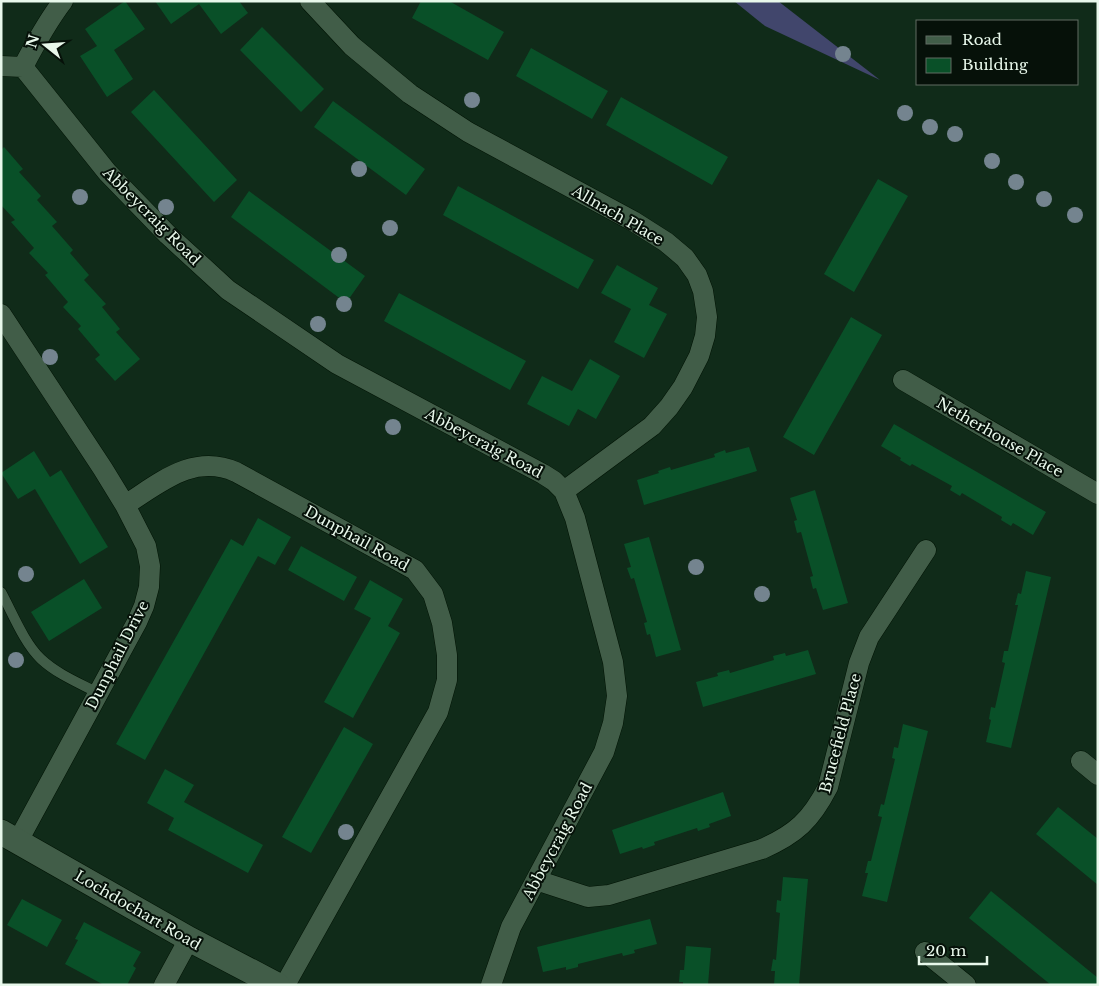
<svg xmlns="http://www.w3.org/2000/svg" width="1099" height="986" font-family="'Libre Baskerville',serif">
<rect width="100%" height="100%" fill="#102b19"/>
<path fill="#41466c" d="M 734,1 L 778,1 L 880,80 L 765,26 Z"/>
<path fill="#095028" d="M 125,1 L 145,29 L 114,50 L 133,79 L 107,97 L 80,56 L 97,46 L 85,29 Z
M 155,1 L 239,1 L 248,13 L 221,34 L 199,4 L 171,24 Z
M 421,1 L 449,1 L 504,32 L 488,60 L 412,18 Z
M 262,27 L 324,89 L 301,112 L 240,50 Z
M 531,48 L 608,91 L 592,119 L 516,76 Z
M 154,90 L 237,180 L 214,202 L 131,112 Z
M 621,97 L 728,157 L 712,185 L 606,125 Z
M 333,101 L 425,169 L 406,195 L 314,127 Z
M 4,147 L 23,169 L 19,172 L 41,196 L 37,200 L 57,222 L 52,226 L 73,250 L 70,253 L 89,275 L 84,280 L 106,304 L 102,307 L 120,329 L 116,332 L 140,359 L 115,381 L 95,359 L 100,355 L 78,329 L 81,326 L 63,307 L 68,302 L 45,275 L 48,273 L 29,253 L 34,248 L 11,222 L 15,220 L 1,205 L 1,150 Z
M 878,179 L 908,196 L 854,292 L 824,274 Z
M 458,186 L 594,260 L 578,289 L 443,215 Z
M 249,191 L 365,276 L 346,303 L 231,217 Z
M 617,265 L 658,288 L 649,305 L 667,314 L 644,358 L 614,342 L 631,309 L 601,293 Z
M 399,293 L 526,361 L 510,390 L 384,321 Z
M 851,317 L 882,335 L 814,455 L 783,437 Z
M 590,359 L 620,376 L 596,419 L 578,409 L 569,426 L 527,404 L 542,376 L 572,391 Z
M 894,424 L 1046,512 L 1033,535 L 1013,523 L 1011,526 L 1001,520 L 1002,517 L 962,493 L 960,496 L 950,490 L 952,486 L 912,464 L 910,466 L 900,460 L 901,458 L 881,446 Z
M 749,447 L 757,471 L 644,505 L 637,480 L 659,473 L 658,471 L 670,467 L 671,470 L 715,457 L 714,454 L 725,450 L 726,453 Z
M 34,451 L 50,477 L 61,470 L 108,547 L 80,564 L 35,489 L 18,499 L 1,473 Z
M 815,490 L 848,603 L 823,610 L 816,588 L 813,589 L 810,577 L 813,576 L 801,532 L 797,533 L 794,521 L 797,520 L 790,498 Z
M 258,518 L 291,537 L 275,565 L 258,556 L 145,760 L 116,744 L 231,539 L 243,546 Z
M 649,537 L 681,650 L 656,657 L 650,634 L 647,635 L 644,623 L 647,622 L 634,578 L 631,579 L 627,568 L 631,567 L 624,544 Z
M 301,546 L 357,577 L 344,601 L 288,570 Z
M 1026,571 L 1051,577 L 1011,748 L 986,742 L 991,720 L 989,719 L 991,707 L 995,708 L 1005,663 L 1002,662 L 1004,651 L 1008,651 L 1018,605 L 1015,605 L 1018,593 L 1021,594 Z
M 84,579 L 102,608 L 49,641 L 31,612 Z
M 370,580 L 403,599 L 388,626 L 400,633 L 353,718 L 324,702 L 371,618 L 354,609 Z
M 808,650 L 816,674 L 703,707 L 696,682 L 718,676 L 717,673 L 729,670 L 730,673 L 774,660 L 773,656 L 785,653 L 786,656 Z
M 903,724 L 928,731 L 887,902 L 862,896 L 868,873 L 865,873 L 868,861 L 871,861 L 882,817 L 878,816 L 881,804 L 884,805 L 895,759 L 892,758 L 894,747 L 898,748 Z
M 344,727 L 373,744 L 311,853 L 282,837 Z
M 165,769 L 194,785 L 184,802 L 263,845 L 248,873 L 168,830 L 174,818 L 147,803 Z
M 723,792 L 731,816 L 709,824 L 710,827 L 698,831 L 697,828 L 654,842 L 655,845 L 643,849 L 642,847 L 620,854 L 612,830 Z
M 1058,807 L 1098,839 L 1098,885 L 1036,834 Z
M 783,877 L 808,879 L 799,985 L 774,985 L 775,971 L 771,971 L 773,959 L 776,960 L 780,913 L 776,912 L 777,900 L 781,901 Z
M 991,891 L 1098,978 L 1098,985 L 1051,985 L 969,918 Z
M 22,899 L 62,920 L 47,947 L 7,925 Z
M 650,919 L 657,944 L 634,950 L 635,953 L 623,956 L 622,953 L 578,964 L 578,967 L 566,970 L 566,967 L 543,972 L 537,947 Z
M 84,922 L 141,952 L 133,966 L 136,968 L 127,985 L 104,985 L 65,964 L 78,940 L 75,939 Z
M 686,946 L 711,948 L 708,985 L 683,985 L 683,982 L 679,982 L 680,970 L 684,970 Z"/>
<g fill="none" stroke-linecap="round" stroke-linejoin="round">
<defs>
<path id="service" d="M 1,592 C 12,612 24,643 41,659 C 57,674 79,683 98,693"/>
<path id="minor" d="M 310,1 L 352,46 L 410,94 L 468,132 L 633,221 L 666,242 L 685,258 L 697,275 L 703,291 L 707,317 L 705,336 L 699,356 L 683,387 L 669,407 L 652,426 L 564,491
M 1,66 L 23,67 L 107,172 L 168,235 L 228,290 L 337,364 L 543,474 L 554,481 L 564,491 L 575,518 L 613,662 L 617,696 L 613,723 L 604,752 L 511,927 L 491,985
M 23,67 C 35,44 47,22 63,1
M 1,314 L 103,469 L 125,505 L 146,546 L 150,566 L 149,587 L 144,606 L 137,622 L 18,841
M 903,380 L 1098,494
M 125,505 C 160,483 193,453 236,472 L 415,570 L 433,594 L 442,623 L 447,655 L 447,680 L 438,712 L 285,985
M 1081,761 L 1098,775
M 536,880 L 588,897 L 609,895 L 762,849 C 796,834 811,820 828,787 L 859,663 L 869,637 L 926,550
M 925,952 L 966,985
M 164,985 L 189,939"/>
<path id="tertiary" d="M 1,832 L 189,939 L 277,985"/>
</defs>
<use href="#service" stroke="#001304" stroke-width="11"/>
<use href="#minor" stroke="#001304" stroke-width="21"/>
<use href="#tertiary" stroke="#001304" stroke-width="26"/>
<use href="#service" stroke="#415d48" stroke-width="10"/>
<use href="#minor" stroke="#415d48" stroke-width="20"/>
<use href="#tertiary" stroke="#415d48" stroke-width="25"/>
</g>
<g fill="#74848f">
<circle cx="843" cy="54" r="8"/>
<circle cx="472" cy="100" r="8"/>
<circle cx="905" cy="113" r="8"/>
<circle cx="930" cy="127" r="8"/>
<circle cx="955" cy="134" r="8"/>
<circle cx="992" cy="161" r="8"/>
<circle cx="359" cy="169" r="8"/>
<circle cx="1016" cy="182" r="8"/>
<circle cx="80" cy="197" r="8"/>
<circle cx="1044" cy="199" r="8"/>
<circle cx="166" cy="207" r="8"/>
<circle cx="1075" cy="215" r="8"/>
<circle cx="390" cy="228" r="8"/>
<circle cx="339" cy="255" r="8"/>
<circle cx="344" cy="304" r="8"/>
<circle cx="318" cy="324" r="8"/>
<circle cx="50" cy="357" r="8"/>
<circle cx="393" cy="427" r="8"/>
<circle cx="696" cy="567" r="8"/>
<circle cx="26" cy="574" r="8"/>
<circle cx="762" cy="594" r="8"/>
<circle cx="16" cy="660" r="8"/>
<circle cx="346" cy="832" r="8"/>
</g>
<g text-anchor="middle" dominant-baseline="central" stroke-width="4" stroke-linejoin="round" paint-order="stroke">
<g font-size="15" fill="#e8f8eb" stroke="#061109">
<text transform="translate(618 215) rotate(30)">Allnach Place</text>
<text transform="translate(152 216) rotate(45)">Abbeycraig Road</text>
<text transform="translate(1000 437) rotate(30)">Netherhouse Place</text>
<text transform="translate(484 443) rotate(28)">Abbeycraig Road</text>
<text transform="translate(357 538) rotate(29)">Dunphail Road</text>
<text transform="translate(117 655) rotate(-63)">Dunphail Drive</text>
<text transform="translate(840 733) rotate(-75)">Brucefield Place</text>
<text transform="translate(557 841) rotate(-62)">Abbeycraig Road</text>
<text transform="translate(138 910) rotate(30)">Lochdochart Road</text>
</g>
</g>
<rect width="1099" height="986" fill="none" stroke="#e8f8eb" stroke-width="5"/>
<rect x="916" y="20" width="162" height="65" fill="#061109" stroke="#606d63"/>
<rect x="926" y="36" width="25" height="8" fill="#415d48" stroke="#606d63"/>
<text x="962" y="45" font-size="15" fill="#e8f8eb">Road</text>
<rect x="926" y="58" width="25" height="15" fill="#095028" stroke="#606d63"/>
<text x="962" y="70" font-size="15" fill="#e8f8eb">Building</text>
<g transform="translate(45 45) rotate(287)" stroke="#061109" stroke-width="4" paint-order="stroke">
<path d="M0-4L9 19L0 12L-9 19Z" fill="#e8f8eb"/>
<text y="-8" font-size="14" font-weight="bold" text-anchor="middle" fill="#e8f8eb">N</text>
</g>
<path d="M919 956v8h68v-8" fill="none" stroke="#e8f8eb" stroke-width="2.5"/>
<text x="926" y="956" font-size="15" fill="#e8f8eb" stroke="#061109" stroke-width="4" paint-order="stroke">20 m</text>
</svg>
